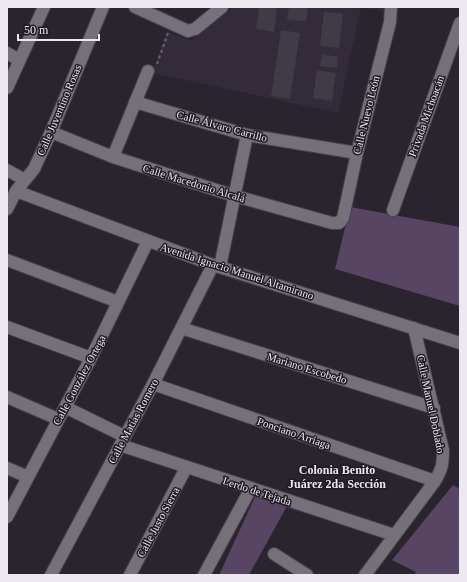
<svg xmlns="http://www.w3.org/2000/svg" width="467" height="582" font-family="'Times New Roman',serif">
<rect width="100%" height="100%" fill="#29242d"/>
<path fill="#332b39" d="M 233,7 L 385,7 L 385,11 L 361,7 L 338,113 L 152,73 L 166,32 L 191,40 Z"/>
<path fill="#574563" d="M 350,207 L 460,227 L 460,306 L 335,269 Z
M 453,485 L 460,489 L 460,575 L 414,575 L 416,572 L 392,560 Z
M 255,497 L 287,506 L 249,575 L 219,575 Z"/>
<path fill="#403b45" d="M 259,7 L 277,7 L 274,32 L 256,29 Z
M 289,7 L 308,7 L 306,21 L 287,20 Z
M 324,12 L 343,14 L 339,48 L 320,46 Z
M 281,30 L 300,33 L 290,99 L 271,96 Z
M 322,54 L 338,57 L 337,68 L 320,66 Z
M 317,70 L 336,73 L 332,101 L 313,98 Z"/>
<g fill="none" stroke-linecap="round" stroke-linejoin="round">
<defs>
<path id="minor" d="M 135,7 L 188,31 L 195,29 L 222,7
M 7,53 L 19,60
M 7,88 L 44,7
M 135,102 L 247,135 L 357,153
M 51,132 L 113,157 L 235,196 L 332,223 L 339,223 L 343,218 L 357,153 L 390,22 L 391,7
M 113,157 L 148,71
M 7,170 L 25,180
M 16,191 L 213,265 L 460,343
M 7,209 L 16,191 L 34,169 L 51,132 L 103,7
M 393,210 L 460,23
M 7,260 L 118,302
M 220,267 L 247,135
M 7,327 L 91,358
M 181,328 L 434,408
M 153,384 L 435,481
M 7,397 L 58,419
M 65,407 L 124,436
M 120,445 L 394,535
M 7,468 L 28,477
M 7,517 L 91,358 L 148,241
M 274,554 L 307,575
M 51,575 L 153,384 L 213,265
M 130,575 L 186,468
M 204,575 L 251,488
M 365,575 L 435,481 C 442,469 443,464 443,450 L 414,328"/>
</defs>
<use href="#minor" stroke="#47424a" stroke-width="14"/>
<path stroke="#6b666f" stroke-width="2" stroke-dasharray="3 3" stroke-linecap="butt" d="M 157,64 L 168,33"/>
<use href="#minor" stroke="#76707b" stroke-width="12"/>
</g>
<g text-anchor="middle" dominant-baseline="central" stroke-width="3" stroke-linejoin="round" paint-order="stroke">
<g font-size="11" fill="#ede9f0" stroke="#1f1a23">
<text transform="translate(59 110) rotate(-67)">Calle Juventino Rosas</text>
<text transform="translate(366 115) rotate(-76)">Calle Nuevo León</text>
<text transform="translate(426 116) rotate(-70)">Privada Michoacán</text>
<text transform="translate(222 126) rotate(15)">Calle Álvaro Carrillo</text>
<text transform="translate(194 183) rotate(17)">Calle Macedonio Alcalá</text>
<text transform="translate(237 271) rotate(18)">Avenida Ignacio Manuel Altamirano</text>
<text transform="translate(307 368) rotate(17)">Mariano Escobedo</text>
<text transform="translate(79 380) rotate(-62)">Calle González Ortega</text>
<text transform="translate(431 404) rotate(78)">Calle Manuel Doblado</text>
<text transform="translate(133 421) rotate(-62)">Calle Matías Romero</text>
<text transform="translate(294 433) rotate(19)">Ponciano Arriaga</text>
<text transform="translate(257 491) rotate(18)">Lerdo de Tejada</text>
<text transform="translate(158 522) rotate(-62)">Calle Justo Sierra</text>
</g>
<g font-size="12" font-weight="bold" fill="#ede9f0" stroke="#1f1a23">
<text x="337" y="470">Colonia Benito<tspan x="337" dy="14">Juárez 2da Sección</tspan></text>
</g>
</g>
<rect width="467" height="582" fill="none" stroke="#ede9f0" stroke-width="16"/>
<path d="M18 34v6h81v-6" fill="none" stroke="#ede9f0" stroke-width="2"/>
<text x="24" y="34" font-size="12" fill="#ede9f0" stroke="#1f1a23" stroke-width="3" paint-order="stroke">50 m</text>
</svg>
